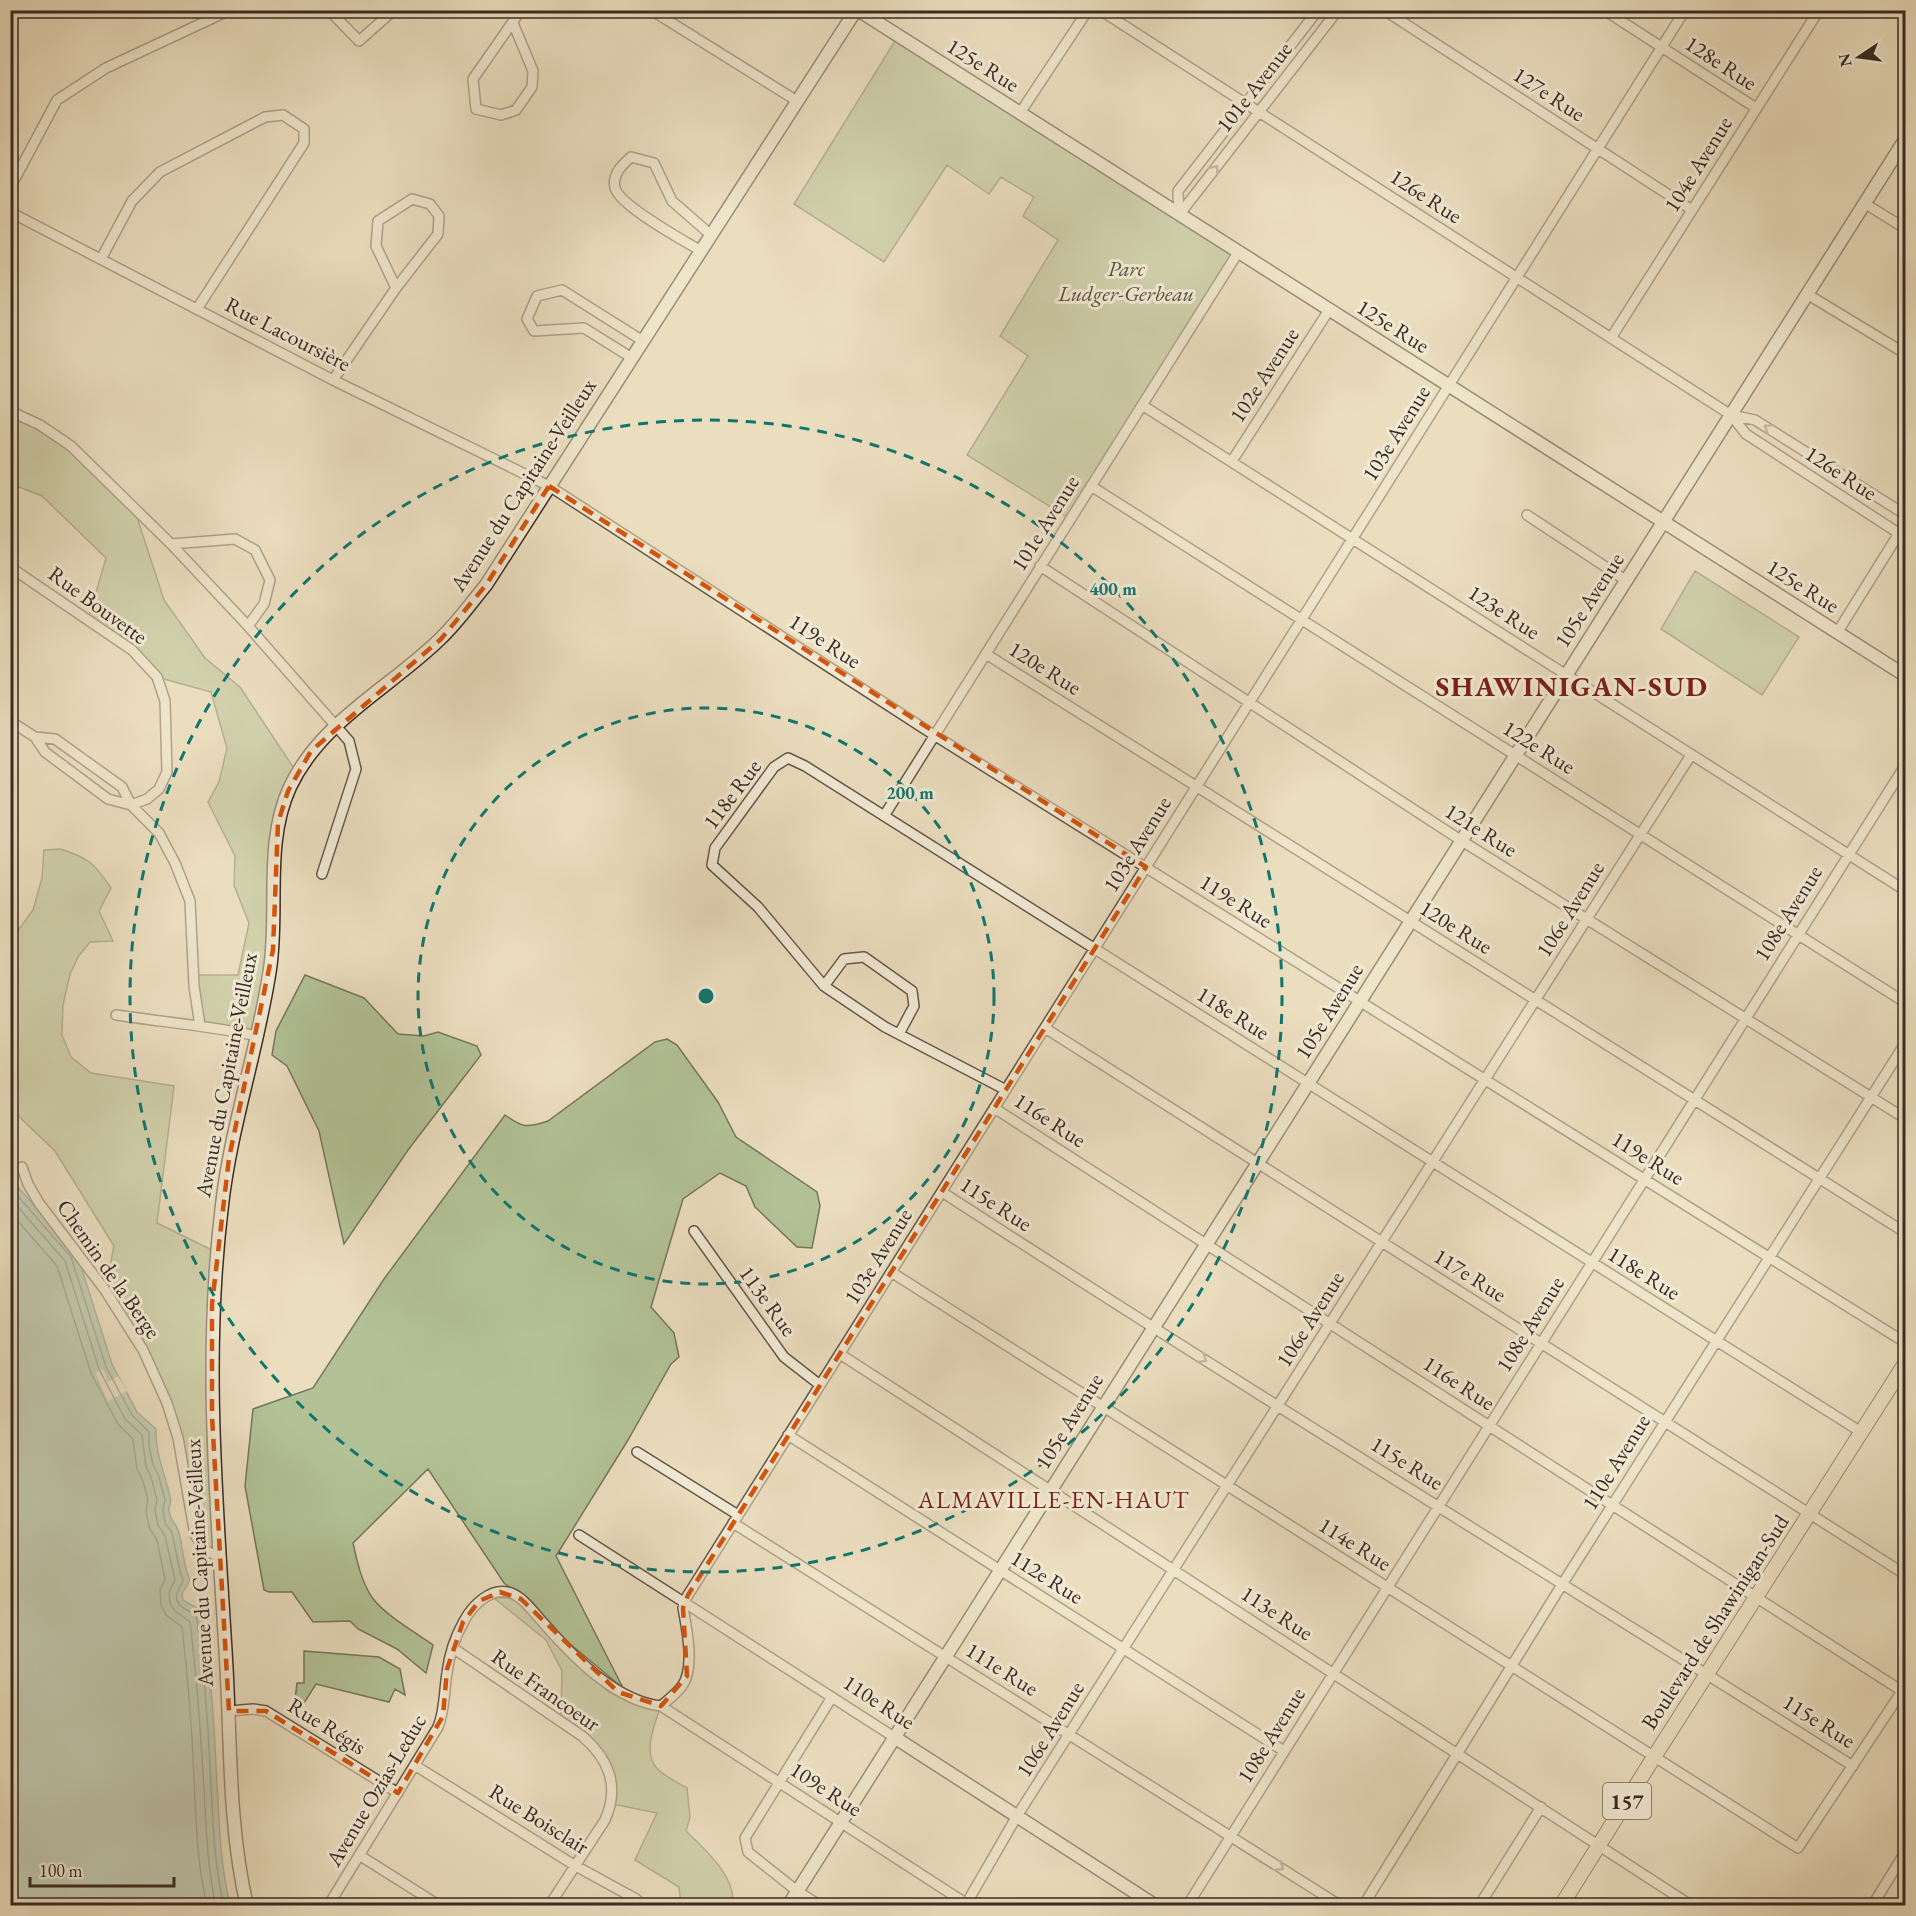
<svg xmlns="http://www.w3.org/2000/svg" width="1916" height="1916" font-family="'EB Garamond',serif">
<rect width="100%" height="100%" fill="#ebdebf"/>
<filter id="stains"><feTurbulence type="fractalNoise" baseFrequency=".00333" numOctaves="4"/><feColorMatrix values="0 0 0 0 .2 0 0 0 0 .09 0 0 0 0 .02 0 0 0 .5 -.17"/></filter>
<radialGradient id="worn" r=".72"><stop offset=".6" stop-color="#630" stop-opacity="0"/><stop offset="1" stop-color="#630" stop-opacity=".3"/></radialGradient>
<path fill="#b2c296" stroke="#76765d" stroke-width="1.5" d="M 898,36 L 1239,251 L 1070,519 L 967,455 L 1028,356 L 1000,336 L 1058,240 L 1023,216 L 1034,197 L 1001,177 L 989,194 L 947,165 L 884,262 L 794,204 Z
M 10,411 L 71,446 L 134,508 L 164,600 L 205,658 L 240,687 L 297,773 L 275,859 L 258,1036 L 200,1026 L 193,975 L 238,975 L 249,923 L 234,885 L 235,856 L 208,802 L 219,782 L 227,748 L 211,692 L 157,677 L 132,650 L 88,620 L 106,558 L 42,496 L 11,484 Z
M 1695,571 L 1799,637 L 1762,695 L 1661,629 Z
M 60,849 C 89,858 94,863 111,888 L 99,911 L 113,941 L 90,942 L 78,957 L 70,974 L 63,1005 L 62,1035 L 71,1057 L 91,1073 L 174,1086 L 157,1223 L 216,1252 L 221,1558 L 200,1544 L 167,1403 L 105,1290 L 114,1246 L 55,1151 L 11,1109 L 10,939 L 14,936 L 33,910 L 42,878 L 44,850 Z
M 305,975 L 364,998 L 398,1034 L 424,1036 L 438,1032 L 477,1046 L 481,1055 L 408,1150 L 344,1244 L 319,1131 L 287,1066 L 272,1055 L 276,1031 Z
M 667,1039 L 677,1045 L 718,1102 L 736,1137 L 817,1192 L 820,1206 L 812,1248 L 797,1247 L 755,1207 L 746,1186 L 720,1173 L 683,1199 L 651,1307 L 674,1333 L 679,1357 L 671,1364 L 628,1440 L 556,1556 L 623,1688 L 558,1634 L 519,1594 L 504,1583 L 428,1469 L 353,1543 C 357,1561 361,1580 371,1596 C 383,1614 415,1632 433,1645 L 426,1673 L 397,1649 L 358,1629 L 350,1621 L 313,1622 L 292,1592 L 269,1592 L 264,1590 L 245,1486 L 253,1409 L 313,1388 L 384,1279 L 505,1115 C 523,1128 527,1128 548,1121 L 655,1042 Z
M 494,1598 L 510,1598 L 522,1604 L 588,1673 L 609,1692 L 635,1705 L 659,1711 C 654,1726 644,1751 655,1766 C 661,1775 677,1782 687,1788 L 690,1817 L 686,1831 C 705,1850 736,1876 733,1905 L 681,1905 L 679,1887 L 635,1860 L 657,1813 L 613,1804 L 608,1765 L 561,1717 L 562,1671 L 546,1640 Z
M 304,1651 L 379,1657 L 400,1669 L 405,1695 L 395,1689 L 389,1702 L 316,1684 L 302,1706 L 295,1700 L 297,1683 L 304,1683 Z"/>
<path fill="#99bdac" stroke="#738376" stroke-width="1.5" d="M 10,1178 L 77,1254 L 112,1364 L 137,1412 L 156,1429 C 155,1454 165,1473 170,1497 C 172,1502 169,1505 169,1510 C 169,1520 176,1523 178,1530 C 184,1547 182,1564 190,1580 L 182,1594 L 183,1600 L 202,1611 L 203,1619 C 210,1668 214,1716 216,1765 C 219,1813 219,1859 230,1905 L 11,1905 Z"/>
<path fill="#ebdebf" d="M 103,1369 L 108,1382 L 118,1376 L 127,1391 L 108,1401 L 95,1373 Z"/>
<g fill="none" stroke-linecap="round" stroke-linejoin="round">
<path stroke="#697468" stroke-width="1.5" d="M 10,1187 L 71,1257 L 106,1367 L 132,1415 L 149,1432 L 149,1446 L 153,1465 L 158,1474 L 165,1500 L 163,1510 L 165,1523 L 172,1532 L 180,1572 L 183,1580 C 182,1585 178,1589 177,1594 C 174,1606 188,1610 196,1615 L 197,1620 C 204,1670 208,1718 210,1768 C 213,1815 213,1860 224,1906
M 10,1198 L 65,1261 L 99,1369 L 125,1419 L 142,1435 L 146,1467 L 151,1477 L 157,1500 L 155,1510 L 158,1525 L 165,1536 L 175,1580 L 169,1592 L 170,1603 L 174,1610 L 190,1622 C 196,1672 200,1722 203,1773 C 206,1818 206,1861 216,1906
M 10,1212 L 57,1266 L 91,1373 L 118,1424 L 133,1439 L 137,1470 L 143,1481 L 148,1500 L 146,1511 L 149,1527 L 157,1540 L 165,1579 L 160,1590 L 161,1605 L 166,1615 L 182,1627 C 188,1678 192,1728 194,1778 C 196,1822 197,1863 207,1906"/>
<defs>
<path id="street" d="M 329,10 L 359,41 L 394,10
M 651,10 L 797,101
M 1100,10 L 1731,415 L 1746,434 L 1906,538
M 1384,10 L 1692,210
M 1604,10 L 1756,108
M 513,23 L 533,71 L 532,87 L 516,110 L 501,115 L 476,109 L 473,79 L 521,10
M 1020,113 L 1088,10
M 10,188 L 57,100 L 106,68 L 230,10
M 1864,203 L 1906,229
M 10,212 L 333,380 L 549,486 L 934,735 L 1906,1343
M 1179,215 L 1338,10
M 1179,215 L 1178,191 L 1318,10
M 701,251 C 683,240 620,206 615,188 C 612,174 622,165 631,157 L 654,163 L 672,201 L 711,235
M 101,259 L 132,201 L 160,172 L 265,117 L 283,115 L 304,129 L 304,143 L 197,309
M 1807,294 L 1906,354
M 1611,338 L 1819,10
M 632,358 L 584,328 L 534,331 L 527,319 L 537,296 L 562,290 L 643,341
M 333,380 L 396,288 L 438,234 L 439,216 L 430,204 L 412,199 L 378,221 L 376,246 L 396,288
M 1142,405 L 1906,891
M 10,411 L 40,425 L 71,446 L 171,544 L 248,626 L 349,741 L 356,769 L 322,874
M 1731,415 L 1755,420 L 1906,515
M 1232,461 L 1329,310
M 1091,486 L 1906,1003
M 1527,515 L 1627,581
M 171,544 L 235,539 L 255,550 L 270,580 L 264,604 L 248,626
M 1040,566 L 1462,841 L 1906,1119
M 10,567 L 132,650 L 157,677 L 165,701 L 167,772 L 159,789 L 147,799 L 131,805
M 1837,633 L 1906,522
M 986,654 L 1906,1233
M 10,721 L 35,737 L 45,752 L 108,799 L 131,805
M 35,737 L 55,739 L 122,787 L 131,805 L 159,833 L 175,863 L 190,901 L 194,986 L 200,1026
M 884,816 L 1239,251
M 824,986 L 844,959 L 864,957 L 912,991 L 914,1006 L 899,1034
M 116,1015 C 163,1022 211,1026 258,1036
M 1045,1028 L 1906,1575
M 1006,1090 L 885,1027 L 824,986 L 758,907 L 712,865 L 715,848 L 774,767 L 788,758 L 805,766 L 1861,1432
M 22,1167 L 28,1184 L 39,1203 L 105,1290 L 143,1350 L 167,1403 L 178,1438 L 195,1535 L 205,1550 L 221,1558
M 942,1192 C 1243,1387 1549,1575 1853,1766
M 694,1231 L 784,1357 L 820,1385
M 891,1272 L 1798,1848 L 1902,1691 L 994,1108
M 840,1354 L 1692,1906
M 788,1435 L 1284,1751
M 637,1452 L 738,1515
M 733,1523 L 1341,1906
M 579,1535 L 894,1737
M 453,1648 L 582,1736 C 609,1759 620,1786 605,1820 L 549,1906
M 661,1706 C 668,1700 676,1694 682,1686 C 695,1669 687,1629 683,1608 L 684,1602 L 688,1595 L 1685,10
M 229,1711 L 253,1709 L 266,1711 L 398,1793
M 416,1766 L 574,1865 L 636,1899 L 643,1906
M 359,1855 L 440,1906
M 328,1906 L 438,1727 C 445,1710 444,1691 447,1673 C 449,1656 455,1637 464,1621 C 472,1606 491,1586 511,1593 C 525,1598 537,1617 547,1627 C 576,1660 617,1701 661,1706 L 970,1906
M 821,1906 L 797,1891 L 748,1852 L 745,1838 L 832,1697
M 965,1906 L 1017,1816 L 1691,755
M 1187,1906 L 1906,764
M 1363,1906 L 1563,1583 L 1906,1042
M 1479,1906 L 1541,1807
M 1872,1906 L 1906,1851"/>
<path id="secondary" d="M 858,10 L 1906,676
M 894,1737 L 1156,1906
M 247,1906 C 228,1825 231,1741 226,1659 C 217,1505 203,1359 222,1205 C 231,1126 258,1049 270,969 C 279,910 264,843 290,787 C 321,721 390,688 440,639 C 457,623 471,603 486,585 L 856,10
M 788,1906 L 1906,138"/>
<path id="primary" d="M 1561,1906 L 1654,1757 L 1906,1362"/>
</defs>
<use href="#street" stroke="#66584b" stroke-width="12"/>
<use href="#secondary" stroke="#392b24" stroke-width="15"/>
<use href="#primary" stroke="#392b24" stroke-width="16"/>
<use href="#street" stroke="#f2ead5" stroke-width="9"/>
<use href="#secondary" stroke="#f2ead5" stroke-width="12"/>
<use href="#primary" stroke="#ebdebf" stroke-width="14"/>
</g>
<defs><path id="oneway-chevron" d="M-2-3.5L2.5 0L-2 3.5" fill="none" stroke-width="1.6" stroke-linecap="round" stroke-linejoin="round" transform="scale(1.5)"/></defs>
<g stroke="#968a7c">
<use href="#oneway-chevron" transform="translate(1215 169) rotate(-52)"/>
<use href="#oneway-chevron" transform="translate(1768 428) rotate(-148)"/>
<use href="#oneway-chevron" transform="translate(1203 1359) rotate(31)"/>
<use href="#oneway-chevron" transform="translate(1280 1867) rotate(32)"/>
</g>
<path d="M0 0H1916V1916H0ZM 549,486 L 1146,867 L 688,1595 L 683,1608 L 687,1676 L 661,1706 L 618,1692 L 521,1599 L 500,1592 L 479,1601 L 463,1622 L 447,1669 L 443,1716 L 398,1793 L 266,1711 L 229,1711 L 212,1416 L 212,1304 L 229,1158 L 273,950 L 278,823 L 288,791 L 311,751 L 441,639 L 486,585 Z" fill="#ebdebf" fill-opacity=".55" fill-rule="evenodd"/>
<path fill="none" stroke="#d6540e" stroke-width="4.5" stroke-dasharray="12 8" stroke-linejoin="round" d="M 549,486 L 1146,867 L 688,1595 L 683,1608 L 687,1676 L 661,1706 L 618,1692 L 521,1599 L 500,1592 L 479,1601 L 463,1622 L 447,1669 L 443,1716 L 398,1793 L 266,1711 L 229,1711 L 212,1416 L 212,1304 L 229,1158 L 273,950 L 278,823 L 288,791 L 311,751 L 441,639 L 486,585 Z"/>
<g fill="none" stroke="#0f766e" stroke-width="3" stroke-dasharray="10 8">
<circle cx="706" cy="996" r="288"/>
<circle cx="706" cy="996" r="576"/>
</g>
<g text-anchor="middle" dominant-baseline="central" stroke-width="6" stroke-linejoin="round" paint-order="stroke">
<rect fill="#f2ead5" stroke="#706459" stroke-width="1.5" x="1603" y="1783" width="48" height="36" rx="4.5"/>
<g font-size="21" font-weight="bold" fill="#392b24">
<text x="1627" y="1801">157</text>
</g>
<g font-size="22" fill="#392b24" stroke="#f2ead5">
<text transform="translate(1721 63) rotate(33)">128e Rue</text>
<text transform="translate(983 65) rotate(32)">125e Rue</text>
<text transform="translate(1254 87) rotate(-52)">101e Avenue</text>
<text transform="translate(1549 94) rotate(33)">127e Rue</text>
<text transform="translate(1698 164) rotate(-58)">104e Avenue</text>
<text transform="translate(1426 196) rotate(33)">126e Rue</text>
<text transform="translate(1393 326) rotate(32)">125e Rue</text>
<text transform="translate(288 334) rotate(27)">Rue Lacoursière</text>
<text transform="translate(1264 375) rotate(-57)">102e Avenue</text>
<text transform="translate(1396 433) rotate(-58)">103e Avenue</text>
<text transform="translate(1841 473) rotate(33)">126e Rue</text>
<text transform="translate(523 485) rotate(-57)">Avenue du Capitaine-Veilleux</text>
<text transform="translate(1045 523) rotate(-58)">101e Avenue</text>
<text transform="translate(1803 586) rotate(32)">125e Rue</text>
<text transform="translate(1589 600) rotate(-57)">105e Avenue</text>
<text transform="translate(98 605) rotate(36)">Rue Bouvette</text>
<text transform="translate(1504 612) rotate(33)">123e Rue</text>
<text transform="translate(825 641) rotate(33)">119e Rue</text>
<text transform="translate(1045 668) rotate(32)">120e Rue</text>
<text transform="translate(1539 747) rotate(32)">122e Rue</text>
<text transform="translate(732 794) rotate(-53)">118e Rue</text>
<text transform="translate(1481 830) rotate(32)">121e Rue</text>
<text transform="translate(1137 844) rotate(-58)">103e Avenue</text>
<text transform="translate(1236 901) rotate(32)">119e Rue</text>
<text transform="translate(1570 909) rotate(-58)">106e Avenue</text>
<text transform="translate(1788 913) rotate(-58)">108e Avenue</text>
<text transform="translate(1456 927) rotate(32)">120e Rue</text>
<text transform="translate(1329 1011) rotate(-58)">105e Avenue</text>
<text transform="translate(1233 1013) rotate(32)">118e Rue</text>
<text transform="translate(226 1075) rotate(-79)">Avenue du Capitaine-Veilleux</text>
<text transform="translate(1050 1120) rotate(33)">116e Rue</text>
<text transform="translate(1648 1158) rotate(32)">119e Rue</text>
<text transform="translate(996 1204) rotate(33)">115e Rue</text>
<text transform="translate(878 1256) rotate(-58)">103e Avenue</text>
<text transform="translate(109 1269) rotate(55)">Chemin de la Berge</text>
<text transform="translate(1644 1273) rotate(32)">118e Rue</text>
<text transform="translate(1470 1275) rotate(32)">117e Rue</text>
<text transform="translate(768 1301) rotate(54)">113e Rue</text>
<text transform="translate(1310 1319) rotate(-58)">106e Avenue</text>
<text transform="translate(1530 1324) rotate(-58)">108e Avenue</text>
<text transform="translate(1459 1383) rotate(33)">116e Rue</text>
<text transform="translate(1069 1421) rotate(-58)">105e Avenue</text>
<text transform="translate(1616 1462) rotate(-58)">110e Avenue</text>
<text transform="translate(1407 1463) rotate(32)">115e Rue</text>
<text transform="translate(1355 1544) rotate(32)">114e Rue</text>
<text transform="translate(199 1563) rotate(-93)">Avenue du Capitaine-Veilleux</text>
<text transform="translate(1047 1577) rotate(32)">112e Rue</text>
<text transform="translate(1277 1613) rotate(33)">113e Rue</text>
<text transform="translate(1715 1622) rotate(-57)">Boulevard de Shawinigan-Sud</text>
<text transform="translate(1002 1669) rotate(32)">111e Rue</text>
<text transform="translate(546 1690) rotate(35)">Rue Francoeur</text>
<text transform="translate(879 1702) rotate(33)">110e Rue</text>
<text transform="translate(1819 1721) rotate(32)">115e Rue</text>
<text transform="translate(327 1726) rotate(32)">Rue Régis</text>
<text transform="translate(1050 1729) rotate(-58)">106e Avenue</text>
<text transform="translate(1271 1735) rotate(-58)">108e Avenue</text>
<text transform="translate(826 1789) rotate(33)">109e Rue</text>
<text transform="translate(376 1790) rotate(-59)">Avenue Ozias-Leduc</text>
<text transform="translate(539 1819) rotate(32)">Rue Boisclair</text>
</g>
<g font-size="22" font-style="italic" fill="#575140" stroke="#f2ead5">
<text x="1126" y="268">Parc<tspan x="1126" dy="25">Ludger-Gerbeau</tspan></text>
</g>
<g font-size="24" letter-spacing="1.5" fill="#7a1f14" stroke="#f2ead5">
<text x="1054" y="1499">ALMAVILLE-EN-HAUT</text>
</g>
<g font-size="28" font-weight="bold" letter-spacing="1.5" fill="#7a1f14" stroke="#f2ead5">
<text x="1572" y="686">SHAWINIGAN-SUD</text>
</g>
</g>
<circle cx="706" cy="996" r="9" fill="#0f766e" stroke="#f2ead5" stroke-width="3"/>
<g font-size="18" text-anchor="middle" font-weight="bold" fill="#0f766e" stroke="#f2ead5" stroke-width="6" stroke-linejoin="round" paint-order="stroke">
<text x="1113" y="595">400 m</text>
<text x="910" y="799">200 m</text>
</g>
<rect width="1916" height="1916" fill="none" stroke="#ebdebf" stroke-width="36"/>
<rect x="12" y="12" width="1892" height="1892" fill="none" stroke="#392b24" stroke-width="3"/>
<rect x="18" y="18" width="1880" height="1880" fill="none" stroke="#392b24" stroke-width="1.5"/>
<g transform="translate(1859 57) rotate(257)" stroke="#f2ead5" stroke-width="4.5" paint-order="stroke">
<path d="M0-4.5L10 22L0 15L-10 22Z" fill="#392b24"/>
<text y="-9" font-size="16" font-weight="bold" text-anchor="middle" fill="#392b24">N</text>
</g>
<path d="M30 1877v9h144v-9" fill="none" stroke="#392b24" stroke-width="3"/>
<text x="39" y="1877" font-size="18" fill="#392b24" stroke="#f2ead5" stroke-width="4.5" paint-order="stroke">100 m</text>
<rect width="100%" height="100%" filter="url(#stains)"/>
<rect width="100%" height="100%" fill="url(#worn)"/>
</svg>
